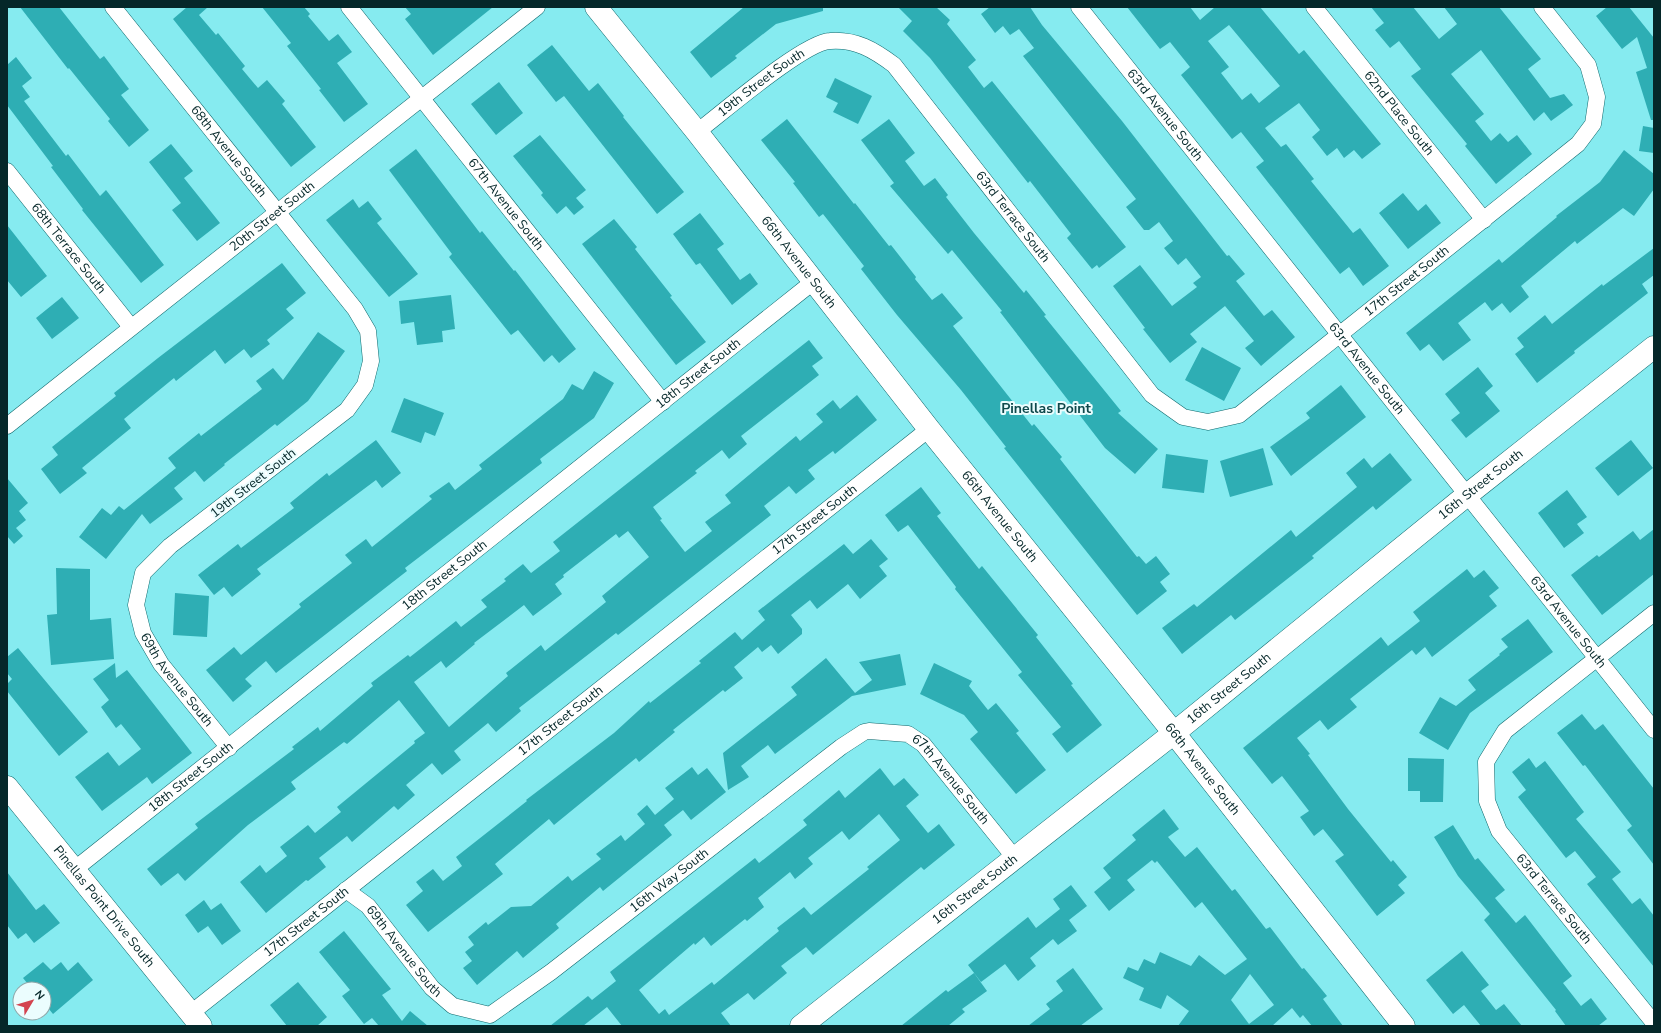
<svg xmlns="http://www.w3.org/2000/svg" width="1661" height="1033" font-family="'Nunito Sans',sans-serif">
<rect width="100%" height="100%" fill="#86ebf0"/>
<path fill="#2eaeb4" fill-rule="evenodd" d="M 20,7 L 59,7 L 100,59 L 104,56 L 129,89 L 121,95 L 149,130 L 129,147 L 108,121 L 110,119 L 69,68 L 68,69 Z
M 187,7 L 208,7 L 199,15 L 216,35 L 218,33 L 245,66 L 242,69 L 258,88 L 267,80 L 285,101 L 282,104 L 316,147 L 291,167 L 173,19 Z
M 262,7 L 304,7 L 310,14 L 308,16 L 329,41 L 338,34 L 352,52 L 337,63 L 368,104 L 344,122 L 319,90 L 321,89 L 287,46 L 291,43 Z
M 405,7 L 493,7 L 433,55 L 405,19 L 411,14 Z
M 744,7 L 823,7 L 823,11 L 776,24 L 735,56 L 737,58 L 711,78 L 690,52 Z
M 898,7 L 936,7 L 950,20 L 947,24 L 976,60 L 968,67 L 984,88 L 992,81 L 1126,247 L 1099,268 L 1097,265 L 1092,269 L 1067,238 L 1071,234 L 1030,181 L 1028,183 L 930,58 L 903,31 L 912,21 Z
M 990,7 L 1030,7 L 1042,25 L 1122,121 L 1227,256 L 1229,255 L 1245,274 L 1236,281 L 1264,316 L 1272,310 L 1295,337 L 1261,366 L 1245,348 L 1254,341 L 1225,306 L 1190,334 L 1197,342 L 1170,363 L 1143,329 L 1145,328 L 1113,286 L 1140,265 L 1172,306 L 1197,287 L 1193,283 L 1201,277 L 1186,258 L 1178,265 L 1164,248 L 1173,241 L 1159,222 L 1149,230 L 1144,230 L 1126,207 L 1136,199 L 1023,56 L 1034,48 L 1019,29 L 1010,35 L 1003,26 L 995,33 L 981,14 Z
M 1127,7 L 1190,7 L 1200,20 L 1215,7 L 1260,7 L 1299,54 L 1304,50 L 1381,144 L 1362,159 L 1354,150 L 1344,158 L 1337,148 L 1327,156 L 1312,137 L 1320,130 L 1299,103 L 1265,128 L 1281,147 L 1286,144 L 1314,179 L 1311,181 L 1353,233 L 1360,228 L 1389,266 L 1363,286 L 1349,267 L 1340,274 L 1256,167 L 1264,161 L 1241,132 L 1232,139 L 1181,75 L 1190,67 L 1170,42 L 1160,49 ZM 1229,25 L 1280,86 L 1259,103 L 1251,93 L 1242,100 L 1221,73 L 1229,67 L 1208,41 Z
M 1371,7 L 1413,7 L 1439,39 L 1457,24 L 1444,7 L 1499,7 L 1541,59 L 1528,69 L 1550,98 L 1564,94 L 1573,105 L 1551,121 L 1544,112 L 1534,121 L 1481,50 L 1451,74 L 1484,114 L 1475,121 L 1491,141 L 1500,133 L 1508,142 L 1517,135 L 1532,154 L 1496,184 L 1465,146 L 1467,144 L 1411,76 L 1421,69 L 1399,41 L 1390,48 L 1375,30 L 1384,23 Z
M 1607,7 L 1629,7 L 1654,38 L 1654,120 L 1651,120 L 1636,72 L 1647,68 L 1637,37 L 1622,49 L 1596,16 Z
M 552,45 L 589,91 L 598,83 L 624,116 L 623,117 L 684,192 L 657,214 L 564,96 L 556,102 L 527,65 Z
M 16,57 L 32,78 L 22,86 L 30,97 L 24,101 L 66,156 L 68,154 L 100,196 L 106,190 L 164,265 L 141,283 L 82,210 L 83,209 L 51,167 L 53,166 L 7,105 L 7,65 Z
M 835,78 L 872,96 L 858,124 L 833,112 L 838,103 L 826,97 Z
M 499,82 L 523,113 L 496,135 L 471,104 Z
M 787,119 L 854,204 L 855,203 L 889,246 L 891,245 L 916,277 L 915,279 L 932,300 L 942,293 L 963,318 L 953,326 L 1032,426 L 1034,424 L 1062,457 L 1060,459 L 1137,557 L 1139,556 L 1146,564 L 1156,556 L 1170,574 L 1160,582 L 1167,591 L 1137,615 L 1004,448 L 1006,447 L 961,390 L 897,315 L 861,269 L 864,266 L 823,214 L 819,217 L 793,183 L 795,182 L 761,140 Z
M 889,119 L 915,153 L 905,161 L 924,186 L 935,178 L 948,195 L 946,197 L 974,233 L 1024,293 L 1026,290 L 1046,315 L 1044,316 L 1121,411 L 1118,413 L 1158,449 L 1135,474 L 1105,448 L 1000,312 L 1002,311 L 952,250 L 948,254 L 890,186 L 894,183 L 861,140 Z
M 1643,126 L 1654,128 L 1654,153 L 1639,151 Z
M 540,135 L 586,190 L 576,198 L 584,207 L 574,215 L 566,206 L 557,214 L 541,195 L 543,193 L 513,156 Z
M 171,144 L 193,171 L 184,178 L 220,223 L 197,241 L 172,210 L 181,203 L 149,162 Z
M 416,149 L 480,233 L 482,231 L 514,271 L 515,270 L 576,349 L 559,363 L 552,355 L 544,362 L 518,330 L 511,335 L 449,257 L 452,254 L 389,170 Z
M 1624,150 L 1654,174 L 1654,189 L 1634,216 L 1623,208 L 1577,244 L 1575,241 L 1521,286 L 1529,297 L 1510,313 L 1502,303 L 1492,311 L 1485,302 L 1458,323 L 1471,340 L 1443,361 L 1429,344 L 1420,351 L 1406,333 L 1499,259 L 1502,263 L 1557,217 L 1556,216 L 1600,182 Z
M 1403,193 L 1418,211 L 1426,204 L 1441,223 L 1408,249 L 1379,213 Z
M 353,199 L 359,208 L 368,201 L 382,219 L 377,223 L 418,274 L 389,297 L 326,220 Z
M 700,213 L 724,244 L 717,249 L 740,280 L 750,273 L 758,284 L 732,305 L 700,263 L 696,265 L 673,234 Z
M 614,219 L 637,247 L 635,249 L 672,296 L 670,297 L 706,342 L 676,365 L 582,244 Z
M 7,225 L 47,276 L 21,297 L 7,280 Z
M 1654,248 L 1654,275 L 1642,284 L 1648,293 L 1574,351 L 1575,353 L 1537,383 L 1515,354 L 1524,347 L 1517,338 L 1545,315 L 1552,324 L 1602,284 L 1603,286 Z
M 282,263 L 306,293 L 286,309 L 294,318 L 267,340 L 270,344 L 251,358 L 244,349 L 225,364 L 215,350 L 176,381 L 174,378 L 124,419 L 131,428 L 82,468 L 87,473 L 60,494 L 41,469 L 58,455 L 52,447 L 116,396 L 114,393 L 158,358 Z
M 451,295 L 455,329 L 442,331 L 443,342 L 417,345 L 414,322 L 401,324 L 399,301 Z
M 62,297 L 79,318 L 52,339 L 36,318 Z
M 318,332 L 345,351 L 308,401 L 277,426 L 275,424 L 224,464 L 225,465 L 204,482 L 195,471 L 174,488 L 183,499 L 150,524 L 142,514 L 106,559 L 79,537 L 102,508 L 111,515 L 119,506 L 124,510 L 176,468 L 168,458 L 199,433 L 201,436 L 262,389 L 256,381 L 273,368 L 283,380 Z
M 809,340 L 823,358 L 812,366 L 819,375 L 741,436 L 747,444 L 729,459 L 722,450 L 695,471 L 697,473 L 653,507 L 662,519 L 660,520 L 685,552 L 712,531 L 705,522 L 731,503 L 725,495 L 796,436 L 800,441 L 823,422 L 816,414 L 833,400 L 840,409 L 857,395 L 877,420 L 835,454 L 833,451 L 808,470 L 815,479 L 796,494 L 789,486 L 764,506 L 771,515 L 618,635 L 616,633 L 519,708 L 521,711 L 496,732 L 488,723 L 454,751 L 461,760 L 442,775 L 432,763 L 406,785 L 415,795 L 398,810 L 394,806 L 352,842 L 347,836 L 319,858 L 326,867 L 308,881 L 306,880 L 266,913 L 240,882 L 260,865 L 266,873 L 287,856 L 280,847 L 308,825 L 315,833 L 341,812 L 337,807 L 415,743 L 414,741 L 425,733 L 399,700 L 347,744 L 344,742 L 291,782 L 296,789 L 248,825 L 185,881 L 178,873 L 161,886 L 147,869 L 198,828 L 195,824 L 294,749 L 292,747 L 318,727 L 320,731 L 373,686 L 371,683 L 408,655 L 410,657 L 456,621 L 461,627 L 487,607 L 481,600 L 506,581 L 504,579 L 523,564 L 531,573 L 560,551 L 553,542 ZM 628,531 L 649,557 L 602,596 L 606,602 L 545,651 L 541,645 L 506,673 L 508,676 L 449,727 L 414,682 L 441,661 L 446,668 L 475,644 L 474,643 L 524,605 L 533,616 L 562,594 L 555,584 L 564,577 L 563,575 L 616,534 L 619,538 Z
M 1202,347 L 1241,368 L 1224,401 L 1185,380 Z
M 1478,367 L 1493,386 L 1485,393 L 1500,411 L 1466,438 L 1451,420 L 1460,413 L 1445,394 Z
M 594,371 L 614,383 L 594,418 L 540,459 L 542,463 L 405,568 L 407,571 L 276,673 L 266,661 L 245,679 L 252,686 L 233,702 L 206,670 L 234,647 L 241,655 L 301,607 L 299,604 L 352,563 L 345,555 L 366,539 L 372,547 L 432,499 L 429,496 L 449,482 L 455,490 L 482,469 L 479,465 L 563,399 L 572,384 L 583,390 Z
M 1341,385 L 1366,417 L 1291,476 L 1270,447 L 1310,418 L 1306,413 Z
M 404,398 L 444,413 L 435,436 L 425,432 L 421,443 L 391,432 Z
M 376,440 L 401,473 L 382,488 L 376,480 L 257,569 L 261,574 L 232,597 L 224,587 L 214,595 L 198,575 L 238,544 L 241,548 L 294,508 L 290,503 L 327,473 L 329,476 Z
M 1631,440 L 1653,468 L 1618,496 L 1595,468 Z
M 1263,448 L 1273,485 L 1230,497 L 1220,461 Z
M 1390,453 L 1412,480 L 1376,510 L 1373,506 L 1312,556 L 1314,558 L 1235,620 L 1231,615 L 1182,654 L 1162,628 L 1194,604 L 1197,607 L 1291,530 L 1296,537 L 1357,487 L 1346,473 L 1364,458 L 1372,468 Z
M 1166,454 L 1208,460 L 1204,493 L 1162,488 Z
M 7,478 L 28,503 L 19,511 L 26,520 L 16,528 L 23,536 L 14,544 L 7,536 Z
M 921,487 L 941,513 L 937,516 L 979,569 L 982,566 L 1038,635 L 1036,637 L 1073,684 L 1071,685 L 1102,725 L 1067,753 L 1052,734 L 1061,727 L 1018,675 L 1022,672 L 955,589 L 956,587 L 908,525 L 898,532 L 885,515 Z
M 1567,490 L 1587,517 L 1577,524 L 1584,533 L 1564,548 L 1538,513 Z
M 1654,529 L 1654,574 L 1602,615 L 1571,575 L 1597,555 L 1599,557 L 1633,531 L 1640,540 Z
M 871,539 L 888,559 L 879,566 L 887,576 L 860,599 L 848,584 L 817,609 L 810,600 L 791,615 L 802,629 L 802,634 L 778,654 L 771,645 L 762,652 L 758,647 L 734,667 L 743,678 L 725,692 L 723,690 L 673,730 L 675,732 L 639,762 L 636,758 L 554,825 L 549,819 L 495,864 L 503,874 L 428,932 L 406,905 L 423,891 L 416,882 L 433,869 L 443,881 L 462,866 L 456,857 L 527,801 L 526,800 L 614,733 L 649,701 L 650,703 L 701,663 L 699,661 L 735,632 L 742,640 L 765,620 L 758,611 L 776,597 L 844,544 L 853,554 Z
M 56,568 L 90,569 L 90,620 L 111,618 L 114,659 L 51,665 L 47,615 L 57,614 Z
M 1467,569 L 1474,578 L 1484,570 L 1499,588 L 1489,596 L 1497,606 L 1432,657 L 1425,647 L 1416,655 L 1412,650 L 1350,699 L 1357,707 L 1328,730 L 1320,720 L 1297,738 L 1310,754 L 1308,755 L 1348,809 L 1391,862 L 1393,860 L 1407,877 L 1398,885 L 1405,893 L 1377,916 L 1335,861 L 1344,855 L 1323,829 L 1314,836 L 1300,817 L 1309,811 L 1282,776 L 1272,784 L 1243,748 L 1381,637 L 1388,646 L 1420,621 L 1413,612 Z
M 175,593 L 209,596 L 207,637 L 173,635 Z
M 1528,619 L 1553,652 L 1470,713 L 1448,750 L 1419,733 L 1440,697 L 1456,706 L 1476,690 L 1468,680 L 1500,655 L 1499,654 L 1508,647 L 1501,639 Z
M 18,648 L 88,732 L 59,756 L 7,691 L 7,684 L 12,679 L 7,673 L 7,657 Z
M 900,654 L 906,685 L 852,696 L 775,754 L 768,745 L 741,766 L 749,777 L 728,790 L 723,753 L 797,695 L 791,687 L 826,658 L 855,693 L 872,680 L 859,662 Z
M 115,663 L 116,678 L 127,670 L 192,753 L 152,784 L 147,777 L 102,811 L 75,777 L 108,752 L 119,766 L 141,749 L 121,724 L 116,728 L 101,707 L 109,700 L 93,679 Z
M 934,663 L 972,681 L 969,686 L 988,710 L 996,703 L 1019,731 L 1016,733 L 1046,770 L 1016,794 L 970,739 L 978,732 L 964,715 L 920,694 Z
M 1582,714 L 1595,730 L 1603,724 L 1654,789 L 1654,865 L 1627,830 L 1632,826 L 1585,765 L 1583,766 L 1557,733 Z
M 1408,758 L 1444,759 L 1443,802 L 1420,802 L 1420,791 L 1408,791 Z
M 1529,758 L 1536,768 L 1545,761 L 1584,812 L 1576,819 L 1621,872 L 1612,879 L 1632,904 L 1640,898 L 1654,916 L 1654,967 L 1587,884 L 1596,877 L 1575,851 L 1566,858 L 1518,797 L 1526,790 L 1512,772 Z
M 692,767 L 698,775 L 707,768 L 726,792 L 691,820 L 683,810 L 664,825 L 672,835 L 603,891 L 600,887 L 556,924 L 559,928 L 523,958 L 517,951 L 477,985 L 463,968 L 472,961 L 465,952 L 474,945 L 468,937 L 486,922 L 488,925 L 511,907 L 531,906 L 568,876 L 572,881 L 601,859 L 596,854 L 621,835 L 625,841 L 645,824 L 637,814 L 647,805 L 655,815 L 674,799 L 665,788 Z
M 880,768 L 894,786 L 904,778 L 919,795 L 906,806 L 928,833 L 939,824 L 955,845 L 924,870 L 921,867 L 813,955 L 806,947 L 781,966 L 787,973 L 754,1000 L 748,993 L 721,1013 L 731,1026 L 622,1026 L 607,1007 L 583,1026 L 550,1026 L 588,996 L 592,1000 L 616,981 L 610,972 L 676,920 L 755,858 L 759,863 L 807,825 L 803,820 L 839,790 L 845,798 ZM 879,814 L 900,840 L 867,867 L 869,869 L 811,915 L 804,907 L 777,928 L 779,931 L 714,985 L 712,982 L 669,1015 L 665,1009 L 659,1014 L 639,990 L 694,943 L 695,945 L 704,937 L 711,946 L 745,919 L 747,921 L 764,907 L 758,898 L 790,872 L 795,879 L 813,864 L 808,858 L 842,831 L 849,840 Z
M 1164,809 L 1179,829 L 1168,837 L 1185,857 L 1197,847 L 1232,891 L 1235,889 L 1266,929 L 1270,927 L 1302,969 L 1304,968 L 1327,996 L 1323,999 L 1343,1026 L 1312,1026 L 1303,1015 L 1300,1018 L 1292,1008 L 1272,1026 L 1178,1026 L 1189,1011 L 1167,995 L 1161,1009 L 1139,1000 L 1144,988 L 1123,978 L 1128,967 L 1138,971 L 1144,959 L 1155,964 L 1160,952 L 1191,966 L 1199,955 L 1225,975 L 1247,959 L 1202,902 L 1195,908 L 1157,861 L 1155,863 L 1152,860 L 1127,880 L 1135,890 L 1109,911 L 1094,892 L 1111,878 L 1103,868 L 1136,840 L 1132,835 ZM 1250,974 L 1274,1005 L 1249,1024 L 1231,1000 Z
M 1453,825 L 1475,860 L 1478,858 L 1505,890 L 1495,898 L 1516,923 L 1525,915 L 1572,976 L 1563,983 L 1581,1006 L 1591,998 L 1607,1019 L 1598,1026 L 1566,1026 L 1555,1011 L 1556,1010 L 1484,920 L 1490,914 L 1458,876 L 1434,837 Z
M 7,872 L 36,910 L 44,904 L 60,923 L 34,943 L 26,933 L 18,939 L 7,925 Z
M 1071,885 L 1087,906 L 1069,920 L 1077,931 L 1058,945 L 1053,939 L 1030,958 L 1036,966 L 1018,981 L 1005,964 L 981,982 L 968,965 L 1028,917 L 1036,928 L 1060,909 L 1053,899 Z
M 204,900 L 211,910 L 221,903 L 241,931 L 222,945 L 208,926 L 198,933 L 185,915 Z
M 344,931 L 391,989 L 382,995 L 402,1021 L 410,1011 L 428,1026 L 379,1026 L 372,1018 L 364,1024 L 342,996 L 350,990 L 319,952 Z
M 1462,951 L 1489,985 L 1481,991 L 1496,1010 L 1504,1004 L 1522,1026 L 1481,1026 L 1464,1005 L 1453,1014 L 1426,980 Z
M 43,962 L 51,970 L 61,962 L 68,971 L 78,962 L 93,980 L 53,1014 L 44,1003 L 44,989 L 32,989 L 23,978 Z
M 1073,968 L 1103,1009 L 1080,1026 L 1028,1026 L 1050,1009 L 1046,1004 L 1063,991 L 1056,981 Z
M 974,973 L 987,991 L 962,1009 L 965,1012 L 948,1026 L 901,1026 L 946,990 L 948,992 Z
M 298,982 L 327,1017 L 317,1026 L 287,1026 L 270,1005 Z"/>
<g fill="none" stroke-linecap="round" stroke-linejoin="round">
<defs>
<g id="street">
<path id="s1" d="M 113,7 L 355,309 L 368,331 L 371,361 L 365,385 L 347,410 L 170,546 L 143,573 L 136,605 L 143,633 L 161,664 L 229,748"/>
<path id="s2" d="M 349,7 L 663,402"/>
<path id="s3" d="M 1079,7 L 1654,730"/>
<path id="s4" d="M 1314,7 L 1484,220"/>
<path id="s5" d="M 697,132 C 722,113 804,42 830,41 C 856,39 874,50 894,65 L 1152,395 L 1183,417 L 1208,422 L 1239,415 L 1578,144 L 1593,124 L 1597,97 L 1588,65 L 1542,7"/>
<path id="s6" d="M 7,171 L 131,327"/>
<path id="s7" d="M 7,426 L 537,7"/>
<path id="s8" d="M 1654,613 L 1505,731 L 1486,762 L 1487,801 L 1499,831 L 1654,1023"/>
<path id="s9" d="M 75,869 L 813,282"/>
<path id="s10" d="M 346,890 L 368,906 L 432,988 L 453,1006 L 490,1015 L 551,972 L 841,747 L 864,732 L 869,731 L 908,734 L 923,744 L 1014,857"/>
<path id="s11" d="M 191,1013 L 929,429"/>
</g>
<g id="secondary">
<path id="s12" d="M 596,7 L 697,132 L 929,429 L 1174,733 L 1404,1026"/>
<path id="s13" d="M 7,787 L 201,1026"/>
<path id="s14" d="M 801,1026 L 1174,733 L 1467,495 L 1654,347"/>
</g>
</defs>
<use href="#street" stroke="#10686c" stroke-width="17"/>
<use href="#secondary" stroke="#10686c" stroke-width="23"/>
<use href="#street" stroke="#fff" stroke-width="16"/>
<use href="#secondary" stroke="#fff" stroke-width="22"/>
</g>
<g text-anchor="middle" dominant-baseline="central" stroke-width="4" stroke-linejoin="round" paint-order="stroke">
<g font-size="13" fill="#052729" stroke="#ebfdfe">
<text stroke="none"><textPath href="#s5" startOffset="81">19th Street South</textPath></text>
<text stroke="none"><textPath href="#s4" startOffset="136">62nd Place South</textPath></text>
<text stroke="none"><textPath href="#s3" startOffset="138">63rd Avenue South</textPath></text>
<text stroke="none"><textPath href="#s1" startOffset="185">68th Avenue South</textPath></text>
<text stroke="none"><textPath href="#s2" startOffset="252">67th Avenue South</textPath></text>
<text stroke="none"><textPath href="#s7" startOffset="338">20th Street South</textPath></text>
<text stroke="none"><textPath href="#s5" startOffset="425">63rd Terrace South</textPath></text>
<text stroke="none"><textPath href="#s6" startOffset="99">68th Terrace South</textPath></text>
<text stroke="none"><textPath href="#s12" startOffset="326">66th Avenue South</textPath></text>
<text stroke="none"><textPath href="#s5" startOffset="961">17th Street South</textPath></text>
<text stroke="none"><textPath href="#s3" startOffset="462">63rd Avenue South</textPath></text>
<text stroke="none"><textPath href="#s9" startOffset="796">18th Street South</textPath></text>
<text transform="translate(253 483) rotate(-38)">19th Street South</text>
<text stroke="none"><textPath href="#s14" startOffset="869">16th Street South</textPath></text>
<text stroke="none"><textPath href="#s12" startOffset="650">66th Avenue South</textPath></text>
<text stroke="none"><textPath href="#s11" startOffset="795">17th Street South</textPath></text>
<text stroke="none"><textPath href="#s9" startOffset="472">18th Street South</textPath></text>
<text stroke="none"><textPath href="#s3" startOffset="786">63rd Avenue South</textPath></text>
<text stroke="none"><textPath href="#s1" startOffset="879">69th Avenue South</textPath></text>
<text stroke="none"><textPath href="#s14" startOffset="545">16th Street South</textPath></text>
<text stroke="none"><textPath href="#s11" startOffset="471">17th Street South</textPath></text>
<text stroke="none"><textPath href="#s12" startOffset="974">66th Avenue South</textPath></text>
<text stroke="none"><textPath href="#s9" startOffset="148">18th Street South</textPath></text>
<text stroke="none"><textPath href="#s10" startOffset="773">67th Avenue South</textPath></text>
<text stroke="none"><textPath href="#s10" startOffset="421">16th Way South</textPath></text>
<text stroke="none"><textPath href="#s14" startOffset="221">16th Street South</textPath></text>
<text stroke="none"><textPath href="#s8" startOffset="385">63rd Terrace South</textPath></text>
<text stroke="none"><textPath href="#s13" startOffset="154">Pinellas Point Drive South</textPath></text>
<text stroke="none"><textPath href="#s11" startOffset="147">17th Street South</textPath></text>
<text stroke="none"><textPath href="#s10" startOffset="85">69th Avenue South</textPath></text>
</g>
<g font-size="14" font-weight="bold" fill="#0e494c" stroke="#ebfdfe">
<text x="1046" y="408">Pinellas Point</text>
</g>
</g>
<rect width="1661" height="1033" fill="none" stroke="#052729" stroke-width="16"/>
<g transform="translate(32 1001) rotate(52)"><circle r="19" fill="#ebfdfe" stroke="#8fa7a9"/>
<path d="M0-3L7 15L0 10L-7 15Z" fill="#d3434f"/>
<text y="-6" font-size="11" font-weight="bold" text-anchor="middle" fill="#052729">N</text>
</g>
</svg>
